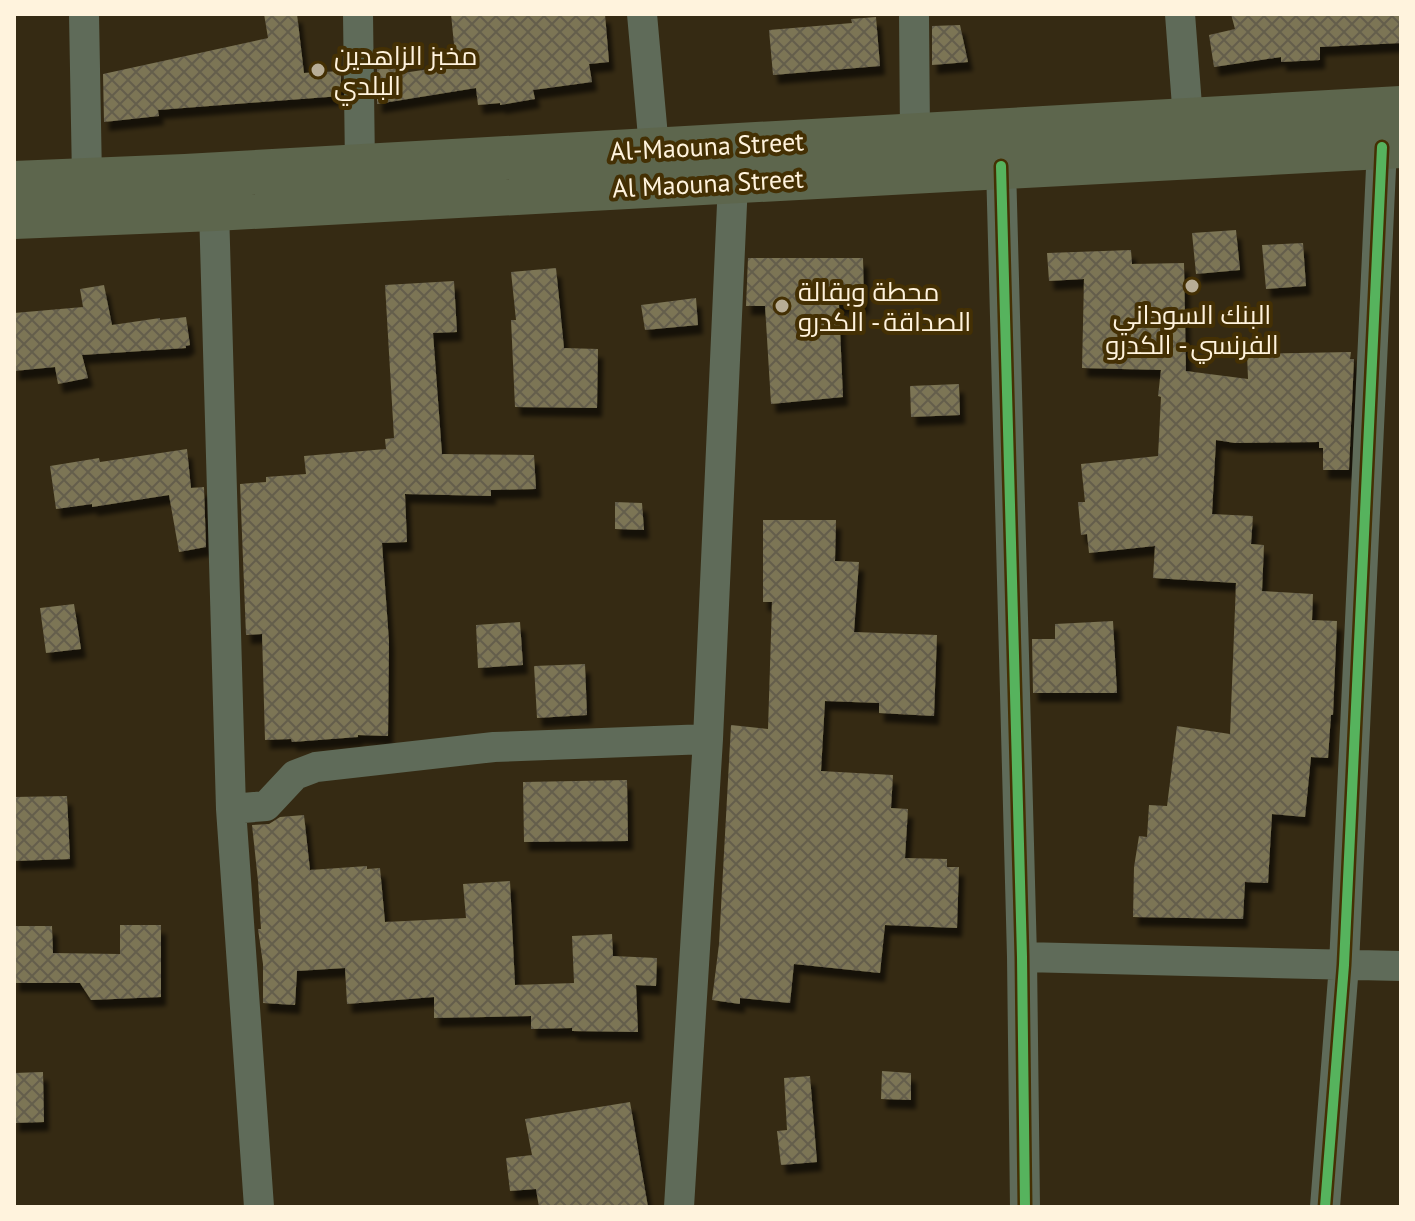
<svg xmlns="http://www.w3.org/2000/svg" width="1415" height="1221" font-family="'PT Sans',Cairo,sans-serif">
<defs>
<pattern id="building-cross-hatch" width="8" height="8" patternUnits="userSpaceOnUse" patternTransform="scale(2)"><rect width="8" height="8" fill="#7b7455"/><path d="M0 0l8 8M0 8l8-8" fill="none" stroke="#645e4c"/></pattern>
<filter id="shadow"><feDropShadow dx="5" dy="9" stdDeviation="2" flood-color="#0009"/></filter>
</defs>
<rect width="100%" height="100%" fill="#352a13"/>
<path fill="url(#building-cross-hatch)" filter="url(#shadow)" d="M 264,14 L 297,14 L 304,73 L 341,71 L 341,96 L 158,110 L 159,116 L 104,122 L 103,74 L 268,38 Z
M 451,14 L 605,14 L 609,62 L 589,64 L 592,82 L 533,90 L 535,99 L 500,105 L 500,103 L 478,105 L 476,88 L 377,104 L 377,69 L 396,68 L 396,74 L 456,65 Z
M 1231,14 L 1401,14 L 1401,43 L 1320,47 L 1320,60 L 1281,62 L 1281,57 L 1214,67 L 1209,35 L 1235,29 Z
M 876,17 L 880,66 L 773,75 L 769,30 L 852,23 L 851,19 Z
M 960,25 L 968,62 L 932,65 L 932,26 Z
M 1236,230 L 1240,270 L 1196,274 L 1192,233 Z
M 1303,243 L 1306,286 L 1266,289 L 1262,245 Z
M 1131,250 L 1132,264 L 1184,263 L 1186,371 L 1248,379 L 1247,354 L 1351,352 L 1350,359 L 1354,359 L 1349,470 L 1323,470 L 1323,448 L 1319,448 L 1319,442 L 1235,443 L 1216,440 L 1212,514 L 1253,516 L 1251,544 L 1264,545 L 1262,591 L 1313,594 L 1312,620 L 1337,621 L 1333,715 L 1331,715 L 1328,758 L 1311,757 L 1305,817 L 1272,814 L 1268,883 L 1245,882 L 1243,919 L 1133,917 L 1134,867 L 1139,836 L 1147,837 L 1149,805 L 1167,806 L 1177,726 L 1230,734 L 1236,583 L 1153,578 L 1155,546 L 1089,553 L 1087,534 L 1081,535 L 1078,502 L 1085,502 L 1081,464 L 1158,456 L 1161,397 L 1158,396 L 1161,370 L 1082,368 L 1084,279 L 1049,281 L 1047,253 Z
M 748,258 L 863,258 L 864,305 L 839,305 L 843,397 L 771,404 L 765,306 L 746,306 Z
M 556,268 L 564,348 L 598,349 L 597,408 L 515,407 L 511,320 L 516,320 L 511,272 Z
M 454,281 L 457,332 L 433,333 L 442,454 L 534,455 L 536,489 L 491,490 L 491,496 L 405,494 L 407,542 L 382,543 L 389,642 L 388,736 L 358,735 L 358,737 L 292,742 L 291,739 L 265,740 L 262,634 L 246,635 L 240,484 L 266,482 L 266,477 L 306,474 L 304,456 L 386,449 L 385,439 L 394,438 L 385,285 Z
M 104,285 L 112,325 L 160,318 L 160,320 L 186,317 L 190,345 L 186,346 L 186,348 L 82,355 L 88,378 L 58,384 L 55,367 L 14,371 L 14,313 L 83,307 L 80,289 Z
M 696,298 L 698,325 L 645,330 L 641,305 Z
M 959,384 L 960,415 L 911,417 L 910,386 Z
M 187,449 L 191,488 L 204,487 L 206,547 L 179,552 L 169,495 L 92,507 L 92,504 L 56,509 L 50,466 L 99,458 L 100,462 Z
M 615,502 L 642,503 L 644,530 L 615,529 Z
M 763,520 L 836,520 L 835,561 L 859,562 L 854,632 L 937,635 L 934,716 L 879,713 L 879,703 L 825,701 L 821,771 L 893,775 L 891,808 L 908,809 L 905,858 L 947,859 L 947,867 L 959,867 L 957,928 L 885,925 L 880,973 L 794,964 L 790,1003 L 740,998 L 740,1004 L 712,1000 L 719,944 L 731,725 L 768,729 L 772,602 L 763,602 Z
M 74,604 L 81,649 L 46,653 L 40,608 Z
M 1113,621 L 1117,693 L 1033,693 L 1032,639 L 1055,639 L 1055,624 Z
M 520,622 L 523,665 L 478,668 L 476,625 Z
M 585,664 L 587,715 L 537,718 L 534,666 Z
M 627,780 L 628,841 L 524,842 L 523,782 Z
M 67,796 L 70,859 L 14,861 L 14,797 Z
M 304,815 L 310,870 L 367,866 L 367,869 L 380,868 L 385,922 L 466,918 L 463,884 L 510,881 L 515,985 L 574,983 L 572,936 L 612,934 L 613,956 L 657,958 L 656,986 L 636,985 L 638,1032 L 572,1031 L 572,1028 L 531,1029 L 531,1016 L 434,1018 L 434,997 L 347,1004 L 345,968 L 297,971 L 295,1005 L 263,1003 L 263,964 L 258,929 L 261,929 L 258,881 L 252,825 L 269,824 L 280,817 Z
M 120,925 L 161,925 L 161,997 L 91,1000 L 80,983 L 14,983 L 14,926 L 52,926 L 53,953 L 120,954 Z
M 882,1071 L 911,1073 L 911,1100 L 881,1099 Z
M 43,1072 L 44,1122 L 14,1123 L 14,1073 Z
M 810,1076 L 817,1162 L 781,1165 L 777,1131 L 787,1130 L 784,1078 Z
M 630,1102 L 648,1207 L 539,1207 L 536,1189 L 510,1191 L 506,1158 L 532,1155 L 525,1119 Z"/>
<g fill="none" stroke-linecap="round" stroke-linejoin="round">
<path stroke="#5f6b59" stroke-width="30" d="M 84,14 L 87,178
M 358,14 L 360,166
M 642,14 L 654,148
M 914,14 L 915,134
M 1180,14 L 1188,119
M 1001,166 L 1022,957 L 1025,1207
M 214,209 L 231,809 L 259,1207
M 231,809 L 266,806 L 295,775 L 316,767 L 494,747 L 708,739
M 1022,957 L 1401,966
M 679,1207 L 708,739 L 733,182
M 1325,1207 L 1344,965 L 1382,147"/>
<path stroke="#5d664d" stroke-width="44" d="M 14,183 L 185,176 L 1401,108
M 14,217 L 214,209 L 1401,146"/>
<defs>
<path id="cycleway" d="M 1001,166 L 1022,957 L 1025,1207
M 1325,1207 L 1344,965 L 1382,147"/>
</defs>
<use href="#cycleway" stroke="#443004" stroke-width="15"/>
<use href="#cycleway" stroke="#56b35d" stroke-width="10"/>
</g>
<g fill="#b8ad96" stroke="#443004" stroke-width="3">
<circle cx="318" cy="70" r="8"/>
<circle cx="1192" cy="286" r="8"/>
<circle cx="782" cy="306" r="8"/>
</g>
<g text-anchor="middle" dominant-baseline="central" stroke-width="8" stroke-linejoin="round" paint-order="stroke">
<g font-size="26" fill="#fff3dd" stroke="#443004" text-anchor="start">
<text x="334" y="55">مخبز الزاهدين<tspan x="334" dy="30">البلدي</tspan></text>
<text x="798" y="291">محطة وبقالة<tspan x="798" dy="30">الصداقة - الكدرو</tspan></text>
<text x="1192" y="314" text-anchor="middle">البنك السوداني<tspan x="1192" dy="30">الفرنسي - الكدرو</tspan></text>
</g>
<g font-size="26" fill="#fff3dd" stroke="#443004">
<text transform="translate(707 146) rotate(-3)">Al-Maouna Street</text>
<text transform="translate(708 183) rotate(-3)">Al Maouna Street</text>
</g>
</g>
<rect width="1415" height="1221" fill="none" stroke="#fff3dd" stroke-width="32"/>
</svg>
